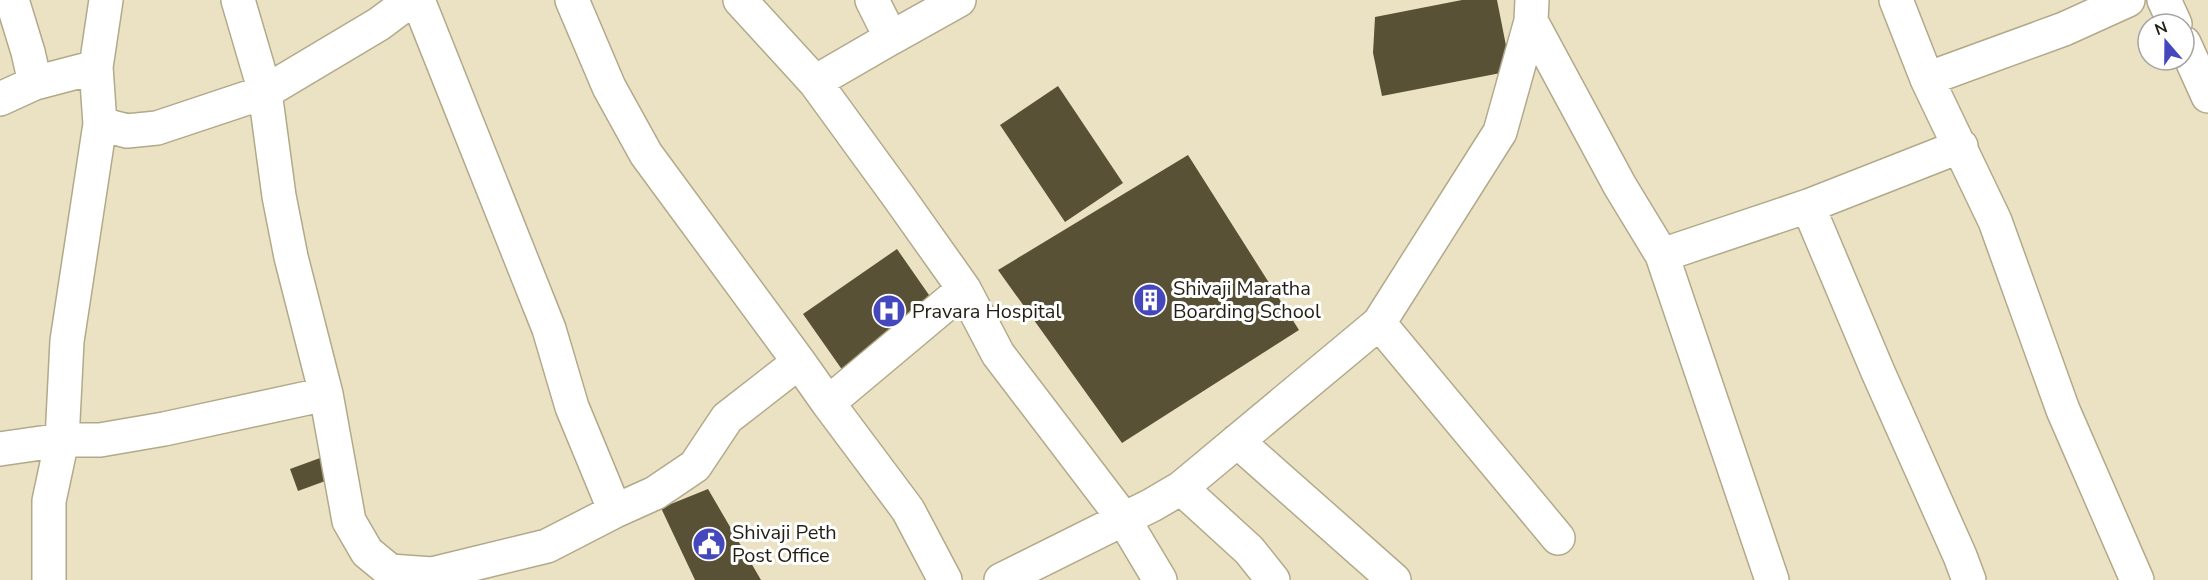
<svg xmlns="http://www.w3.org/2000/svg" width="2208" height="580" font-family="'Nunito Sans',sans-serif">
<rect width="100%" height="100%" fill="#ebe2c3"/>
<path fill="#595136" d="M 1462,0 L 1497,0 L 1511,71 L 1382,96 L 1373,53 L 1375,17 Z
M 1058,86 L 1123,183 L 1065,222 L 1000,125 Z
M 1188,155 L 1299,330 L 1122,443 L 998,270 Z
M 897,249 L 936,305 L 843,371 L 803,314 Z
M 320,458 L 328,480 L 298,491 L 290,469 Z
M 708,489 L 761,580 L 695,580 L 661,508 Z"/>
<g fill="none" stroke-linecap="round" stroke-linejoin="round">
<defs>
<path id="minor" d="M 12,0 L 28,52 L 35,83
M 238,0 L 265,92 L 279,196 L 291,257 L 326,394
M 418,0 L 549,329 L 572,407 L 615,511
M 572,0 L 609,87 L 646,154 L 799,362
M 740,0 L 815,82 L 898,196 L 964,289 L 998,354 L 1123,518 L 1160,580
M 1896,0 L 1927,79 L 1995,221 L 2063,410 L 2137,580
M 2164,0 L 2175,24
M 1531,21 L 1620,186 L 1662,255 L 1772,580
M 891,38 L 959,0
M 2184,43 L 2208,96
M 1927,79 L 2064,29 L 2128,0
M 815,82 L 891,38 L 872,0
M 0,99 L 35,83 L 96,67
M 100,124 L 127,131 L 157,128 L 265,92 L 379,24 L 411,0
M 1808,206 L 1878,372 L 1960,556 L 1969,580
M 1662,255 L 1808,206 L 1961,146
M 1379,323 L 1558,538
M 828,403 L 908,510 L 945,580
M 1237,441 L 1394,580
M 0,449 L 62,440 L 100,440 L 164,429 L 326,394 L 349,521 L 367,552 L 390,571 L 432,574 L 547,546 L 615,511 L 655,493 L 695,466 L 727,418 L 799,362 L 828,403 L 964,289
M 1181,488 L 1249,550 L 1273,580
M 49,580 L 49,501 L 62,440 L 67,341 L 100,124 L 96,67 L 106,0
M 1001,580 L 1152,505 L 1181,488 L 1379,323 L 1500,132 L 1531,21 L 1532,0"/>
</defs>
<use href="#minor" stroke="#b2a98b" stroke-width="36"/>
<use href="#minor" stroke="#fff" stroke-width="33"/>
</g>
<defs>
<symbol id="building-disc" viewBox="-11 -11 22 22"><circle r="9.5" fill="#4547bc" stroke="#fff"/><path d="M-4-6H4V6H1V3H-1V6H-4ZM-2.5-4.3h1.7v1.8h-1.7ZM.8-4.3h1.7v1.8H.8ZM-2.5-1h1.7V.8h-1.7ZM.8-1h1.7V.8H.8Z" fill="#fff"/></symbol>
<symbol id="hospital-disc" viewBox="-11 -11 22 22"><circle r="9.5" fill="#4547bc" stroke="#fff"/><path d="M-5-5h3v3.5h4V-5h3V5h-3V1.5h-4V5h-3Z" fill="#fff"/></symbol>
<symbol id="civic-disc" viewBox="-11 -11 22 22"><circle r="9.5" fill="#4547bc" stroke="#fff"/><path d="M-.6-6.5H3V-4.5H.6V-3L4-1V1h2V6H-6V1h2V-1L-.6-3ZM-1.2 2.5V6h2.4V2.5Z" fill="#fff"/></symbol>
</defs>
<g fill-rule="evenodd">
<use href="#building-disc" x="1131" y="281" width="38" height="38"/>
<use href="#hospital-disc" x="870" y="292" width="38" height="38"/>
<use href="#civic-disc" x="690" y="525" width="38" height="38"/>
</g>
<g text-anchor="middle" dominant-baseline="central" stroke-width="6" stroke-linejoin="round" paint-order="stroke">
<g font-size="20" fill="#221e13" stroke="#fff" text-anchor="start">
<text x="1173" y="288">Shivaji Maratha<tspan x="1173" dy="23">Boarding School</tspan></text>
<text x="912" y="311">Pravara Hospital</text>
<text x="732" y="532">Shivaji Peth<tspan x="732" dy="23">Post Office</tspan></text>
</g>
</g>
<g transform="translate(2166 42) rotate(340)"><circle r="28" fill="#ffffff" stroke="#a7a5a1" stroke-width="1.5"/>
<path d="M0-4.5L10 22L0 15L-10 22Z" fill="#4547bc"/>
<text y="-9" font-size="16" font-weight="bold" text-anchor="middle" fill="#221e13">N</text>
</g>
</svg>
